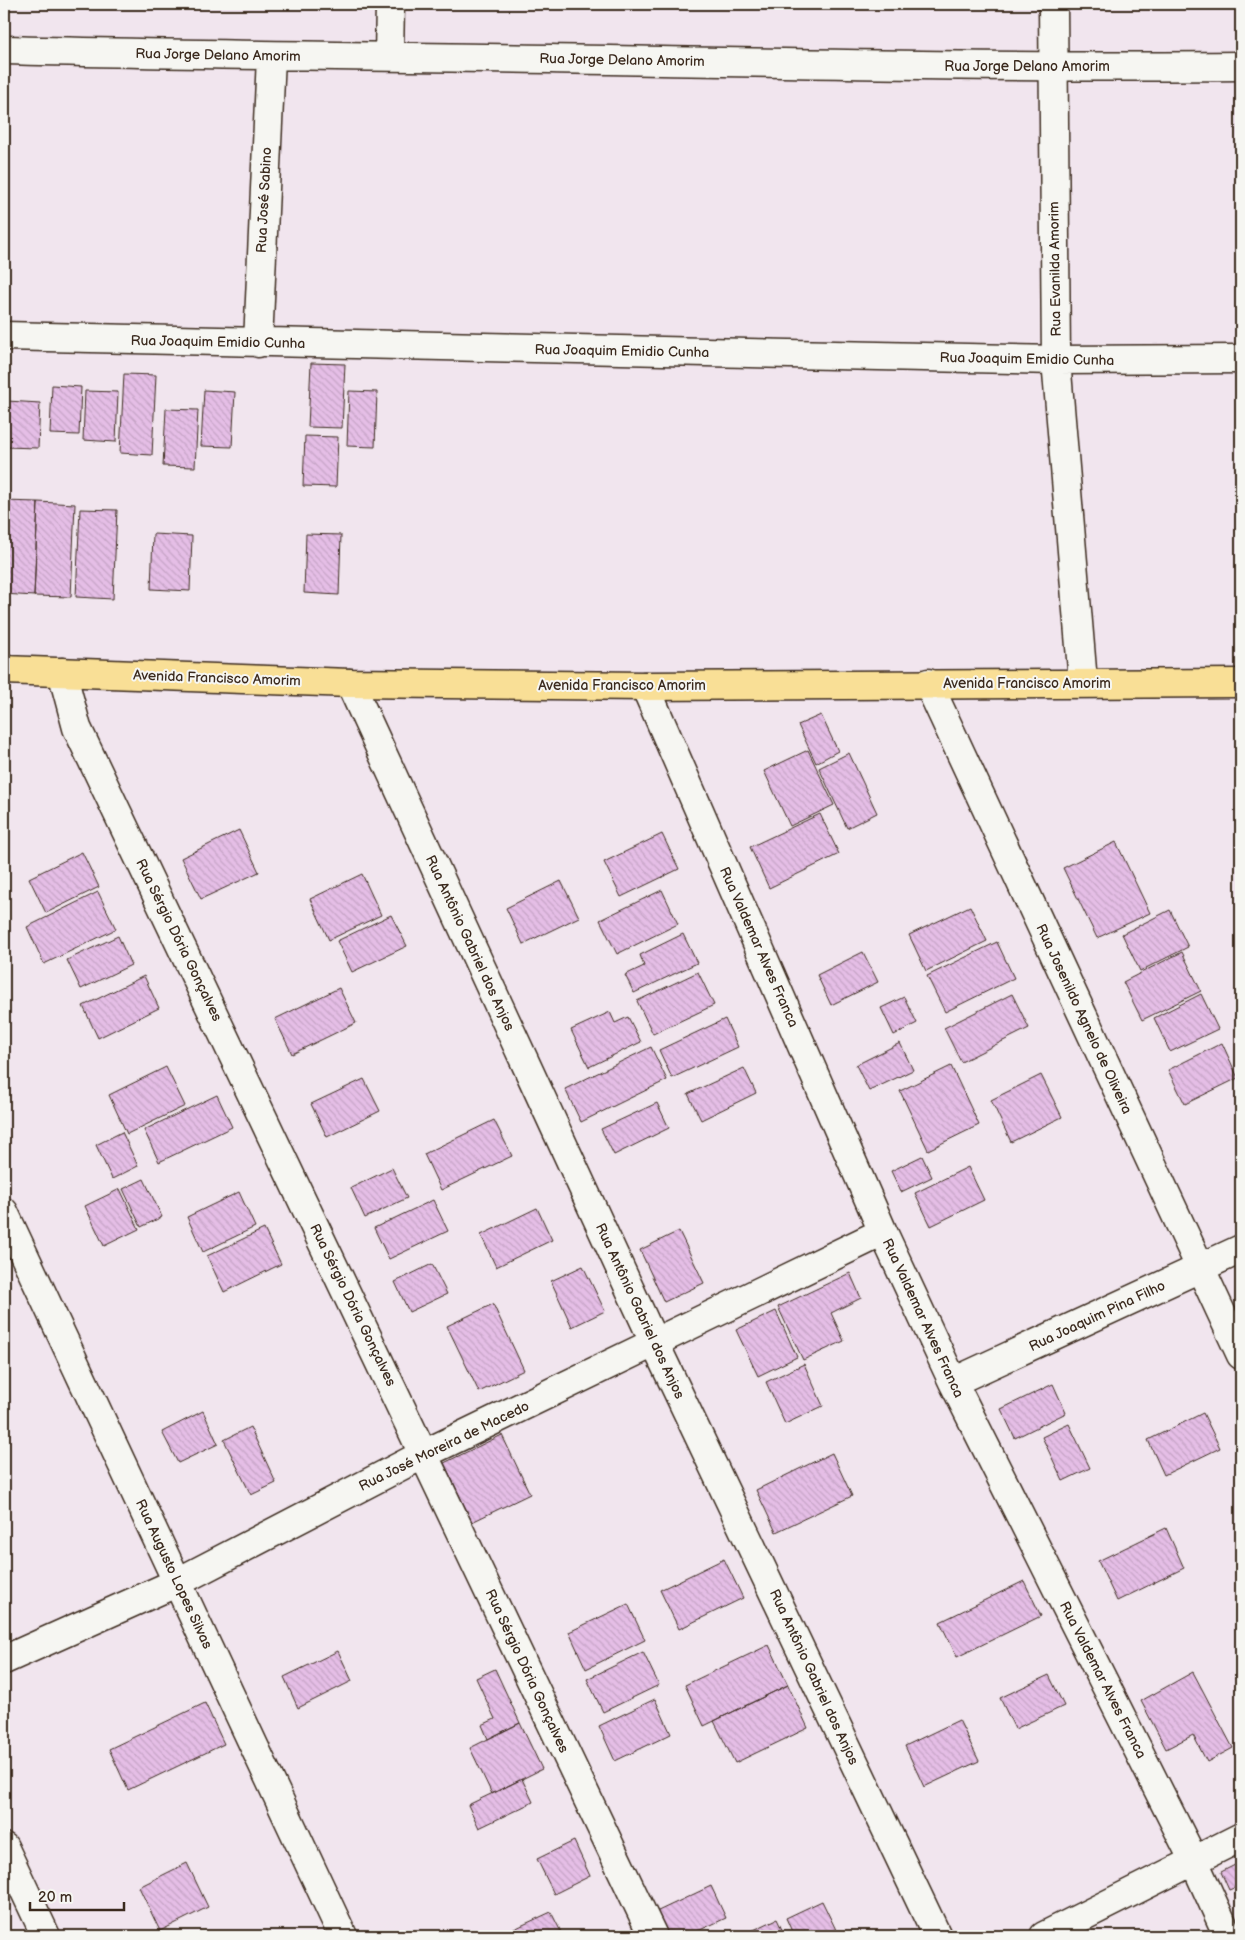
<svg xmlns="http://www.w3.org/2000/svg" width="1245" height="1940" font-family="'Balsamiq Sans',sans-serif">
<defs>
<pattern id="building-back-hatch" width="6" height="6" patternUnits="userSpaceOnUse" patternTransform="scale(1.25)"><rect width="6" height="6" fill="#e5bee6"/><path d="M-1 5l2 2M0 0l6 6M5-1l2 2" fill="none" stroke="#c5a3c5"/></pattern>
</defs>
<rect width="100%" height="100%" fill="#f1e5ee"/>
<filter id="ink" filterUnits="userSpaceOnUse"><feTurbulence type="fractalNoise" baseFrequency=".02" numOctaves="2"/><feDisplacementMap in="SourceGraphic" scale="10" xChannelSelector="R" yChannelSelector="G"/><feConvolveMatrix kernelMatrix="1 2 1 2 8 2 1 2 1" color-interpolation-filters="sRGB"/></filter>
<g filter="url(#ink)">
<path fill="url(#building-back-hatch)" stroke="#3b2a1e" d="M 311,363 L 345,364 L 342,428 L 308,427 Z
M 124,374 L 156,375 L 152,455 L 120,453 Z
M 52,385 L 81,387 L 79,435 L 50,434 Z
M 204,390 L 235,392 L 232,447 L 201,446 Z
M 85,391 L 118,392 L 116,442 L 83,440 Z
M 349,391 L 377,392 L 375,447 L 347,446 Z
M 7,401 L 40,403 L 38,448 L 5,447 Z
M 166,409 L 198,410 L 195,467 L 163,466 Z
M 305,436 L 338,437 L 336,487 L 303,486 Z
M 4,501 L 38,502 L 34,596 L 4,594 Z
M 38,502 L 75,504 L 71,597 L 34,596 Z
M 80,509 L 117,510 L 113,599 L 76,597 Z
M 153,534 L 192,536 L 190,591 L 151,589 Z
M 306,534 L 341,535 L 339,595 L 304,593 Z
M 821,715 L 838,751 L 816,763 L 798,725 Z
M 808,750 L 834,805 L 790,826 L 764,771 Z
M 849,753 L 877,813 L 847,828 L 819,768 Z
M 820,814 L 839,854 L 769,888 L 750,847 Z
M 239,830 L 259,872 L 201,899 L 181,858 Z
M 662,834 L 679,869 L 621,897 L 604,862 Z
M 1116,842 L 1150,913 L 1097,938 L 1063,868 Z
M 82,852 L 99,887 L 46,913 L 29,878 Z
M 362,874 L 381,915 L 329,940 L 310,899 Z
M 561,881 L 579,917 L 523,944 L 506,908 Z
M 662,890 L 678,924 L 617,954 L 600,920 Z
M 98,892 L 116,929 L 44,964 L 27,927 Z
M 970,906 L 987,941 L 926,971 L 909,935 Z
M 1170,910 L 1188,947 L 1140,971 L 1122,934 Z
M 391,915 L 407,946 L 352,972 L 337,941 Z
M 683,934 L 697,963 L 634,993 L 625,975 L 644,966 L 640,955 Z
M 118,936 L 131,965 L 81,989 L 67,960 Z
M 997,942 L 1014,978 L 945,1012 L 927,976 Z
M 863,952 L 878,982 L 831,1005 L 817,975 Z
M 1182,952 L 1201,991 L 1142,1020 L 1123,982 Z
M 698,972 L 714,1005 L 653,1034 L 637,1001 Z
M 144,976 L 159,1008 L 98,1038 L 83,1006 Z
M 339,988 L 356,1023 L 292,1054 L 275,1019 Z
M 1012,994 L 1029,1028 L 961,1062 L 944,1028 Z
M 1201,994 L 1218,1029 L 1170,1052 L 1154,1018 Z
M 904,997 L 917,1023 L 894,1035 L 881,1008 Z
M 610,1012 L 615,1023 L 628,1017 L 641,1042 L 589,1067 L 571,1030 Z
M 725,1019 L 738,1047 L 672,1078 L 659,1050 Z
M 900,1043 L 913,1070 L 869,1091 L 856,1065 Z
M 1222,1043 L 1238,1078 L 1185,1104 L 1168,1070 Z
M 651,1047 L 667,1080 L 581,1122 L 565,1089 Z
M 951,1066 L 979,1125 L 928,1150 L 900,1091 Z
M 166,1067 L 185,1106 L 127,1134 L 109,1095 Z
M 744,1068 L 756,1093 L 701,1120 L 688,1094 Z
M 1041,1075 L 1062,1117 L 1011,1142 L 991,1100 Z
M 364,1079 L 380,1111 L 327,1137 L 311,1104 Z
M 217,1095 L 232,1127 L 159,1162 L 144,1130 Z
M 657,1103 L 669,1128 L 614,1155 L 601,1129 Z
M 494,1120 L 512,1156 L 441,1190 L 424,1154 Z
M 122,1132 L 138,1166 L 112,1179 L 96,1145 Z
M 922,1156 L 932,1177 L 901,1192 L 891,1171 Z
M 968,1167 L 984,1200 L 931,1226 L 915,1193 Z
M 392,1168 L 407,1198 L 365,1218 L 351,1188 Z
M 144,1179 L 162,1217 L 141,1227 L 123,1189 Z
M 120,1189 L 139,1229 L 104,1246 L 85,1206 Z
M 239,1192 L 255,1227 L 203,1252 L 187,1217 Z
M 433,1200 L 448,1231 L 389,1259 L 374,1228 Z
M 537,1208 L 552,1240 L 496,1267 L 481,1235 Z
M 264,1229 L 281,1264 L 224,1292 L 207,1256 Z
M 679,1231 L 704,1283 L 664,1302 L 640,1250 Z
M 432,1264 L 447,1294 L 409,1312 L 395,1282 Z
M 583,1266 L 605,1311 L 572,1327 L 551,1281 Z
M 850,1273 L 861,1298 L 831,1313 L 844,1341 L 803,1360 L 778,1307 Z
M 493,1304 L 524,1370 L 479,1392 L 447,1326 Z
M 776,1311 L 797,1357 L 758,1376 L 736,1330 Z
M 804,1364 L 823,1406 L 785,1424 L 766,1382 Z
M 1053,1384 L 1066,1413 L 1015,1438 L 1001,1409 Z
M 203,1411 L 218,1444 L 178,1463 L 162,1432 Z
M 1203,1413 L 1220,1448 L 1164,1475 L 1148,1440 Z
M 1069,1424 L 1090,1468 L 1063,1481 L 1042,1437 Z
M 250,1427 L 276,1483 L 251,1495 L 224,1440 Z
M 502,1435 L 530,1494 L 472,1522 L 444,1463 Z
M 832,1453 L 852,1496 L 776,1532 L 756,1490 Z
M 1166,1528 L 1184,1568 L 1117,1601 L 1098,1561 Z
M 724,1559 L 743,1598 L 679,1629 L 660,1590 Z
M 1024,1581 L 1041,1616 L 957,1657 L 940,1622 Z
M 628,1604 L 645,1640 L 586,1669 L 569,1632 Z
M 769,1645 L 788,1685 L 704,1726 L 685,1685 Z
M 338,1651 L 352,1681 L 298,1708 L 284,1677 Z
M 643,1652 L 659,1685 L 603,1712 L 587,1679 Z
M 495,1669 L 520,1723 L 488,1739 L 482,1725 L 495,1719 L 476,1678 Z
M 1193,1672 L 1233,1748 L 1207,1762 L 1193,1735 L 1166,1749 L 1141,1701 Z
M 1049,1675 L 1064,1706 L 1015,1729 L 1000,1698 Z
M 788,1685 L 808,1728 L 735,1763 L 714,1721 Z
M 655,1699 L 671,1734 L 615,1761 L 599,1726 Z
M 205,1703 L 224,1744 L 128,1790 L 109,1749 Z
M 959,1720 L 979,1761 L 924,1787 L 905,1746 Z
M 520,1723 L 542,1769 L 492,1794 L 470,1748 Z
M 522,1779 L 533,1802 L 479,1828 L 468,1805 Z
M 574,1841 L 590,1876 L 554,1894 L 537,1859 Z
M 1241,1862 L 1241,1885 L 1229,1890 L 1221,1872 Z
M 187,1863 L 208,1907 L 160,1931 L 139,1887 Z
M 711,1886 L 726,1918 L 687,1936 L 668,1936 L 656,1912 Z
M 1241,1891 L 1241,1908 L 1235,1894 Z
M 822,1901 L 839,1936 L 794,1936 L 786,1918 Z
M 551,1912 L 563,1936 L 515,1936 L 512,1930 Z
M 777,1919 L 785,1936 L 741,1936 Z"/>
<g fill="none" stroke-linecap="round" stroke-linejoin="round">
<defs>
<path id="minor" d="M 1053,4 L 1056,360 L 1083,682
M 4,50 C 186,55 369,56 551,59 C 781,63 1011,68 1241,66
M 389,56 L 390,4
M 4,336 L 1056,360 L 1241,359
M 258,343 L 271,57
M 62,672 L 77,728 L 653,1936
M 350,683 L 655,1344 L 937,1936
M 928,683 L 1241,1355
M 645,686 L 883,1232 L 953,1382 L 1194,1861 L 1228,1936
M 4,1212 L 343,1936
M 953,1382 L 1241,1249
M 4,1660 L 178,1582 L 424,1454 L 883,1232
M 4,1847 L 46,1936
M 1044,1936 L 1241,1837"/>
<path id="major" d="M 4,670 L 350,683 L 645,686 L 1241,683"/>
</defs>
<use href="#minor" stroke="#3b2a1e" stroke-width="31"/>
<use href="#major" stroke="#3b2a1e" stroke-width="31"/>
<use href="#minor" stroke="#f6f6f2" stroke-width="28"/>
<use href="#major" stroke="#f9df96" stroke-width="28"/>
</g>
</g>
<g text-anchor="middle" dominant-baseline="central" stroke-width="4" stroke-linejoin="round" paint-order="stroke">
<g font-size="14" fill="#3b2a1e" stroke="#f6f6f2">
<text transform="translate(218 55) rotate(1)">Rua Jorge Delano Amorim</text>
<text transform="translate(622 60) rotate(1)">Rua Jorge Delano Amorim</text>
<text x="1027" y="66">Rua Jorge Delano Amorim</text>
<text transform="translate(264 200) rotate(-87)">Rua José Sabino</text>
<text transform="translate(1055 269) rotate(-91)">Rua Evanilda Amorim</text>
<text transform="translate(218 342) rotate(1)">Rua Joaquim Emidio Cunha</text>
<text transform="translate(622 351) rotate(1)">Rua Joaquim Emidio Cunha</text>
<text transform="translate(1027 359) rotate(1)">Rua Joaquim Emidio Cunha</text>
<text transform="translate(217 678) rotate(2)">Avenida Francisco Amorim</text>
<text x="1027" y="683">Avenida Francisco Amorim</text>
<text x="622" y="685">Avenida Francisco Amorim</text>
<text transform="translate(179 940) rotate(64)">Rua Sérgio Dória Gonçalves</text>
<text transform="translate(470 943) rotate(65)">Rua Antônio Gabriel dos Anjos</text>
<text transform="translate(759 947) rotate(66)">Rua Valdemar Alves Franca</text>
<text transform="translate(1084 1019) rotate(65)">Rua Josenildo Agnelo de Oliveira</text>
<text transform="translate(353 1305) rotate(64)">Rua Sérgio Dória Gonçalves</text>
<text transform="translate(640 1311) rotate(65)">Rua Antônio Gabriel dos Anjos</text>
<text transform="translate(1097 1316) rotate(-25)">Rua Joaquim Pina Filho</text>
<text transform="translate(923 1318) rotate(65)">Rua Valdemar Alves Franca</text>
<text transform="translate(444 1446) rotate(-26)">Rua José Moreira de Macedo</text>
<text transform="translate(174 1574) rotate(65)">Rua Augusto Lopes Silvas</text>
<text transform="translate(527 1671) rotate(65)">Rua Sérgio Dória Gonçalves</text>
<text transform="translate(814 1677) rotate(65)">Rua Antônio Gabriel dos Anjos</text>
<text transform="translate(1103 1680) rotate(63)">Rua Valdemar Alves Franca</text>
</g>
</g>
<rect width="1245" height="1940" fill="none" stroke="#f6f6f2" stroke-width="20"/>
<rect x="10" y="10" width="1225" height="1920" fill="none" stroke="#3b2a1e" stroke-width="2" filter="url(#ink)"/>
<path d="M30 1902v8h94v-8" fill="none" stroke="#3b2a1e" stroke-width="2.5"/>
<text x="38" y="1902" font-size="15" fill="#3b2a1e" stroke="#f6f6f2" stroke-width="4" paint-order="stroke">20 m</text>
</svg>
